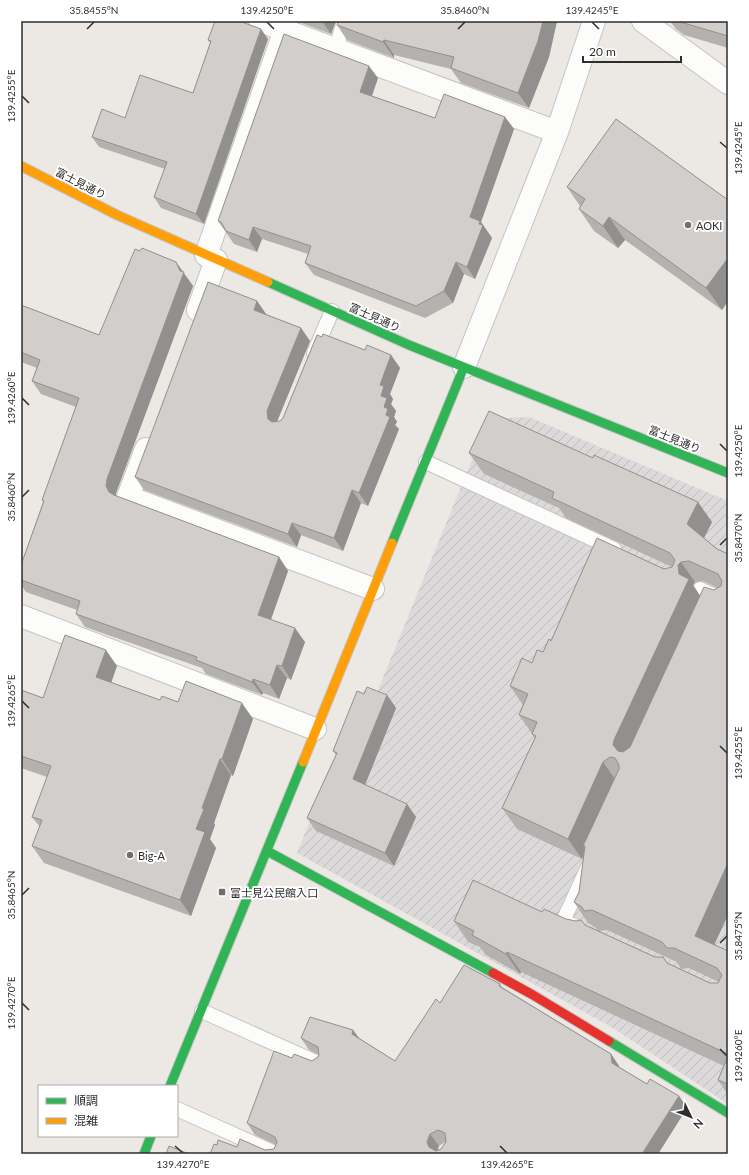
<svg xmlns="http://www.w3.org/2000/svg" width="749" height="1175" font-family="Lato,'Noto Sans JP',sans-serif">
<defs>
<pattern id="industrial-furrows" width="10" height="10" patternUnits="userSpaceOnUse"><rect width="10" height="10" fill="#dcd9db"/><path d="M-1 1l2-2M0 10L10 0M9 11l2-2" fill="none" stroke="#bdbbbc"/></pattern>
</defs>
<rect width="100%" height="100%" fill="#ece8e4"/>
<path fill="url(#industrial-furrows)" d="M 529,417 L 728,501 L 728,1104 L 613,1028 L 297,853 L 363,690 L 376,695 L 483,433 L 505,418 Z"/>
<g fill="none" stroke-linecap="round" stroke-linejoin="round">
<defs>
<path id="lane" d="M 336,49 L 344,21
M 314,353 L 332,311
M 426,462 L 614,549
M 700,589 L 728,602
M 577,927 L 563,921 L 588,867
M 202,1011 L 320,1064
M 177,1109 L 277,1154"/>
<path id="street" d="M 260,21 L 557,132
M 643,21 L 728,83
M 206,255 L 285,30
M 198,310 L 216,260
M 464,367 L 557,132 L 594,21
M 146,449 L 128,497 L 373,589
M 21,616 L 315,729"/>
<path id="fast" d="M 268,282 L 409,345 L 728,473
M 392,543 L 464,367
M 267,851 L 493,973
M 609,1041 L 728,1113
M 170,1086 L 303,762
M 144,1154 L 151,1136"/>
<path id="slow" d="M 21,166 L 117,215 L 268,282
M 303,762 L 392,543"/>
<path id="jam" d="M 493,973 L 533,995 L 609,1041"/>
</defs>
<use href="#lane" stroke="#c5c4c5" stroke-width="16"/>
<use href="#street" stroke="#c5c4c5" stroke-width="24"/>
<use href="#fast" stroke="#c5c4c5" stroke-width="11"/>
<use href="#slow" stroke="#c5c4c5" stroke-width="11"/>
<use href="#jam" stroke="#c5c4c5" stroke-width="11"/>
<use href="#lane" stroke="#fcfcfb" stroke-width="14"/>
<use href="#street" stroke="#fcfcfb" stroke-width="22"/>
<use href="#fast" stroke="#30b455" stroke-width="9"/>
<use href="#slow" stroke="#ff9f0a" stroke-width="9"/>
<use href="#jam" stroke="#e5322d" stroke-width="9"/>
</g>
<path fill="#b4b1af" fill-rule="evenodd" d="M 296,21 L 336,21 L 331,34 Z
M 338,21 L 557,21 L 549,57 L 529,108 L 461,83 L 451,69 L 394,55 L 394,58 L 347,40 L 337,25 Z
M 670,21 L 728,21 L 728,48 L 684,35 L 676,29 Z
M 268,39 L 204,224 L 161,208 L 154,197 L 165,169 L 99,147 L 92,137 L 125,118 L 193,93 L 210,43 L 208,40 Z
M 378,78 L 372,96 L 435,118 L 505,117 L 514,129 L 481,222 L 492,238 L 475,279 L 464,274 L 453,303 L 425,318 L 314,275 L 305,263 L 308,254 L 262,239 L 257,252 L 234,244 L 218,221 Z
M 567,187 L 728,200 L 728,301 L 722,310 L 625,240 L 618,248 L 594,231 L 579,209 L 580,206 Z
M 140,251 L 176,262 L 193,286 L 116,493 L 116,496 L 279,557 L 288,571 L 271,619 L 305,642 L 291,680 L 287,678 L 279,699 L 263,693 L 262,695 L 206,674 L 202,668 L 85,627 L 76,614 L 77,610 L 26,592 L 21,585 L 21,565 L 43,502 L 42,500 L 76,407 L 41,394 L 32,381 L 37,368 L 21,362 L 21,305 L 99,335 Z
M 257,301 L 266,314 L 301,328 L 310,341 L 277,422 L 280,421 L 283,418 L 322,337 L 365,350 L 391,355 L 400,368 L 390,394 L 393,399 L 391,404 L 396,411 L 394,417 L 397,422 L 395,425 L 399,429 L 368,506 L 361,503 L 343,551 L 301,535 L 297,547 L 144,490 L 135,477 Z
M 469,453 L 712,522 L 704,538 L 717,549 L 728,554 L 728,915 L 714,945 L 728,951 L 728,1095 L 718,1080 L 724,1066 L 521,972 L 520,974 L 486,955 L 480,947 L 468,942 L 454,921 L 542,912 L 566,919 L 585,925 L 710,983 L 718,983 L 719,982 L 689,968 L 681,969 L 677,962 L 607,930 L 598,931 L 595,927 L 588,923 L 574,902 L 579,892 L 584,855 L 582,859 L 517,829 L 502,808 L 535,738 L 519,715 L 523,705 L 510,686 L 532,663 L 543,652 L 551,641 L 664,569 L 672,567 L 566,518 L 559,508 L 484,474 ZM 703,581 L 718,588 L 714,590 L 700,596 L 693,585 L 695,582 Z
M 117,666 L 111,683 L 160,700 L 178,702 L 253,719 L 233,776 L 231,775 L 214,823 L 215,825 L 210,839 L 216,848 L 191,916 L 44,863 L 32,846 L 40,827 L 32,817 L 47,777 L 21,768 L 21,690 L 43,698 Z
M 364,694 L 387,695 L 396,708 L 365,785 L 407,804 L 416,817 L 394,866 L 316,831 L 307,818 L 336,755 L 333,751 Z
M 500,984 L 502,987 L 611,1054 L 619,1066 L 619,1067 L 647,1084 L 679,1096 L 687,1108 L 658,1154 L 210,1154 L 217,1145 L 265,1150 L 274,1149 L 276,1145 L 255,1135 L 247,1123 L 292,1058 L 312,1061 L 319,1056 L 319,1055 L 309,1050 L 301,1038 L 353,1030 L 359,1038 L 395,1061 L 440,1003 ZM 445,1142 L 441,1149 L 437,1150 L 439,1146 Z"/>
<path fill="#92908e" d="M 322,21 L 336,21 L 331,34 Z
M 543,21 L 557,21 L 549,57 L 529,108 L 518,93 Z
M 261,29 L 268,39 L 204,224 L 196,214 Z
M 384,40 L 394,55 L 394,58 L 383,42 Z
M 369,66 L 378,78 L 369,104 L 360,92 Z
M 505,117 L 514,129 L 481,222 L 492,238 L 475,279 L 467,267 L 470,217 Z
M 609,217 L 625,240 L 618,248 L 603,226 Z
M 253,227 L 262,239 L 257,252 L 249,240 Z
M 728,258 L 728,301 L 722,310 L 706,288 Z
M 176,262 L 193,286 L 116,493 L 116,499 L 109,492 L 106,486 L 107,479 L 180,271 Z
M 456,262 L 464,274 L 453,303 L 444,291 Z
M 257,301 L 266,314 L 263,322 L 254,310 Z
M 301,328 L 310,341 L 276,424 L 277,432 L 268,419 L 267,411 Z
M 391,355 L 400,368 L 390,394 L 393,399 L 391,404 L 396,411 L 394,417 L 397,422 L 395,425 L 399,429 L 368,506 L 359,493 L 386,415 L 381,396 L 380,385 Z
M 352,490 L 361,503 L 343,551 L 334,538 Z
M 698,502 L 712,522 L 701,544 L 687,524 Z
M 292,523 L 301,535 L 297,547 L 288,534 Z
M 279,557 L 288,571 L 268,628 L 258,615 Z
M 681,562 L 695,582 L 693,585 L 703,600 L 628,765 L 613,745 L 614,740 L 679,574 L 678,565 Z
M 295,628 L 305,642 L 291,680 L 282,666 Z
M 106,650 L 117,666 L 107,694 L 96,677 Z
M 277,665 L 287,678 L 279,699 L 270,685 Z
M 253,679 L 263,693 L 262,695 L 252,682 Z
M 387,695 L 396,708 L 362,792 L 353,779 Z
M 242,703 L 253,719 L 233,776 L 222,759 Z
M 220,759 L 231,775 L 214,823 L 215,825 L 210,839 L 216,848 L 191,916 L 180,900 L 196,829 L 202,808 Z
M 603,762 L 617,782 L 583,846 L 586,850 L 582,859 L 568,839 Z
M 407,804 L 416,817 L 394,866 L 385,853 Z
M 728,863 L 728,915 L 709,956 L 695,936 Z
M 507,952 L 521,972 L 520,974 L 506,954 Z
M 353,1030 L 361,1041 L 352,1034 Z
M 611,1054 L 619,1066 L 620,1075 L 612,1063 Z
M 679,1096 L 687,1108 L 658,1154 L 642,1154 Z
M 430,1134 L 439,1146 L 436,1154 L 429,1147 L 427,1142 Z"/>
<path fill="#d1cecb" stroke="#92908e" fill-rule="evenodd" d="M 215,21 L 239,21 L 261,29 L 196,214 L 154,197 L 167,162 L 92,137 L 102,109 L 125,118 L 140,75 L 193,93 L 211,41 L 208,40 Z
M 338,21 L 543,21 L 538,41 L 518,93 L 451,68 L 454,57 L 384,40 L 383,42 L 337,25 Z
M 677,21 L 728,21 L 728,36 Z
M 284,34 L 369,66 L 360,92 L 435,118 L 444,94 L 505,117 L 470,217 L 480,221 L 479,224 L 483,225 L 467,267 L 456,262 L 444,291 L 416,306 L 305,263 L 311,246 L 253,227 L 249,240 L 226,231 L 221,222 L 218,221 Z
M 616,119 L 728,200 L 728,258 L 706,288 L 609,217 L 603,226 L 579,209 L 585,199 L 567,187 Z
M 142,248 L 176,262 L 180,271 L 184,272 L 107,479 L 106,486 L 109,492 L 114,495 L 279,557 L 258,615 L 295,628 L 282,666 L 277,665 L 270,685 L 253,679 L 252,682 L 196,660 L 197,657 L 76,614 L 80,601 L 21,580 L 21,565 L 44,501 L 42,500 L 79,398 L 32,381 L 40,360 L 21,352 L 21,305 L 99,335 L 135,249 L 140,251 Z
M 208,282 L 257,301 L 254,310 L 301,328 L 267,411 L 268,419 L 272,422 L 280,421 L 283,418 L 317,335 L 322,337 L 323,334 L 365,350 L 367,345 L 391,355 L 380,385 L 384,386 L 381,396 L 387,398 L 384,407 L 388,409 L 386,415 L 390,417 L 359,493 L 352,490 L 334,538 L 292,523 L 288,534 L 135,477 Z
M 489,411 L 593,458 L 594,455 L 698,502 L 687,524 L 717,549 L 728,554 L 728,863 L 695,936 L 728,951 L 728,1054 L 507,952 L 506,954 L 472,935 L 474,931 L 454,921 L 473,880 L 542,912 L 544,909 L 566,919 L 576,921 L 581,920 L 585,925 L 655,957 L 663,957 L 667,963 L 710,983 L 718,983 L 722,975 L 717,968 L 674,948 L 667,948 L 662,942 L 592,910 L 584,911 L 582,907 L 574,902 L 579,892 L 585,846 L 583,846 L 619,769 L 619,765 L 615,758 L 610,757 L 603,762 L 568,839 L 502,808 L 536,736 L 532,734 L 537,722 L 519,715 L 528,694 L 510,686 L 522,658 L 532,663 L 537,650 L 543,652 L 549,639 L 551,641 L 597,538 L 664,569 L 672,567 L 675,560 L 670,553 L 552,498 L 554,492 L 469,453 ZM 689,561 L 718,574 L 722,581 L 721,586 L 714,590 L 704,587 L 630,747 L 623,752 L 618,751 L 613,745 L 614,740 L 689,579 L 679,574 L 678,565 L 681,562 Z
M 65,635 L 106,650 L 96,677 L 160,700 L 162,696 L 178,702 L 186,681 L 242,703 L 222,759 L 220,759 L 202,808 L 204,809 L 196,829 L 205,832 L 180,900 L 32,846 L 42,820 L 32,817 L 51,766 L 21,756 L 21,690 L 43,698 Z
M 367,687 L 387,695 L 353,779 L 407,804 L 385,853 L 307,818 L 337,753 L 333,751 L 357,691 L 364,694 Z
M 464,965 L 500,984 L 499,986 L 611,1054 L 612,1063 L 647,1084 L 650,1079 L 679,1096 L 642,1154 L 210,1154 L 214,1144 L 217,1145 L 218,1140 L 237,1147 L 240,1139 L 265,1150 L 274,1149 L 277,1142 L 275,1137 L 247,1123 L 274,1051 L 292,1058 L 294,1054 L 312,1061 L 319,1056 L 318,1047 L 301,1038 L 310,1017 L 353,1030 L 352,1034 L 395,1061 L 436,999 L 440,1003 ZM 438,1130 L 445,1133 L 446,1142 L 441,1149 L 436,1151 L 429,1147 L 427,1142 L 430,1134 Z
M 728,1056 L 728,1084 L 718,1080 Z
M 169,1146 L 189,1154 L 166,1154 Z"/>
<path fill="none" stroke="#2e2e2e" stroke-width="1.5" d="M 267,22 L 274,29M 592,22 L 599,29M 87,29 L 94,22M 458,29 L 465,22M 22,96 L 29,103M 720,142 L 727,148M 22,398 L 29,405M 720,444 L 727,451M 22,497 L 29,490M 720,545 L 727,538M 22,701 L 29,708M 720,746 L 727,753M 22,895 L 29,888M 720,943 L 727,936M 22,1003 L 29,1010M 720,1049 L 727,1056M 175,1146 L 183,1153M 500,1146 L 507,1153"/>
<g fill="#706f6e" stroke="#fff" stroke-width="1.5">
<circle cx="688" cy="225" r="4"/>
<circle cx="130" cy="855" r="4"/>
<rect x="218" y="888" width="8" height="8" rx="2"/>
</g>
<g text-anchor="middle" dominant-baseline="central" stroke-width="4" stroke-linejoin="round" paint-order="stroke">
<g font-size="11" fill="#2e2e2e" stroke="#fff">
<text transform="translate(81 183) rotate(27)">富士見通り</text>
<text transform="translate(375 317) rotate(24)">富士見通り</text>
<text transform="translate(675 439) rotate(22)">富士見通り</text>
</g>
<g font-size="11" fill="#2e2e2e" stroke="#fff" text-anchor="start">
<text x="696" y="225">AOKI</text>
<text x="138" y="855">Big-A</text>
<text x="230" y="892">富士見公民館入口</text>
</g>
</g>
<rect width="749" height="1175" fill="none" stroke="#ffffff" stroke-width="44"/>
<rect x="38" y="1085" width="140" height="52" fill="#ffffff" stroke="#ababab"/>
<rect x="46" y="1098" width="20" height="6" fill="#30b455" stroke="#ababab"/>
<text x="74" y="1105" font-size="12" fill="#2e2e2e">順調</text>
<rect x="46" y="1118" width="20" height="6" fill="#ff9f0a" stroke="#ababab"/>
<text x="74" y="1125" font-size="12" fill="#2e2e2e">混雑</text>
<g transform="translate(691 1117) rotate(133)" stroke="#ffffff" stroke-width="3" paint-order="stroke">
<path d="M0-3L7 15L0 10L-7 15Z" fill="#2e2e2e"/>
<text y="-6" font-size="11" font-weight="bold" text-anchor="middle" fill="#2e2e2e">N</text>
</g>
<path d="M583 56v6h98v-6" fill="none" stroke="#2e2e2e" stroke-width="2"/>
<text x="589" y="56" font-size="12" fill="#2e2e2e" stroke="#ffffff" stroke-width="3" paint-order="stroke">20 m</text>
<rect x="22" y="22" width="705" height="1131" fill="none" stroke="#2e2e2e" stroke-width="1.5"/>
<g font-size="10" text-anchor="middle" fill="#2e2e2e">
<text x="94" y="14">35.8455°N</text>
<text x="267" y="14">139.4250°E</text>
<text x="465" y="14">35.8460°N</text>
<text x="592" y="14">139.4245°E</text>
<text transform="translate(11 96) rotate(-90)" y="4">139.4255°E</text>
<text transform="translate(738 148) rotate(-90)" y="4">139.4245°E</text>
<text transform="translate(11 398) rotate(-90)" y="4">139.4260°E</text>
<text transform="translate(738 451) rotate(-90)" y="4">139.4250°E</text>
<text transform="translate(11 497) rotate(-90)" y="4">35.8460°N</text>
<text transform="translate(738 538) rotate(-90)" y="4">35.8470°N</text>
<text transform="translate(11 701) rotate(-90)" y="4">139.4265°E</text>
<text transform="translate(738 753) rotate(-90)" y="4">139.4255°E</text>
<text transform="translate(11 895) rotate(-90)" y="4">35.8465°N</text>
<text transform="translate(738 936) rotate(-90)" y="4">35.8475°N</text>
<text transform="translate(11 1003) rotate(-90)" y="4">139.4270°E</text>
<text transform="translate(738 1056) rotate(-90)" y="4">139.4260°E</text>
<text x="183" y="1168">139.4270°E</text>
<text x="507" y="1168">139.4265°E</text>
</g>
</svg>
